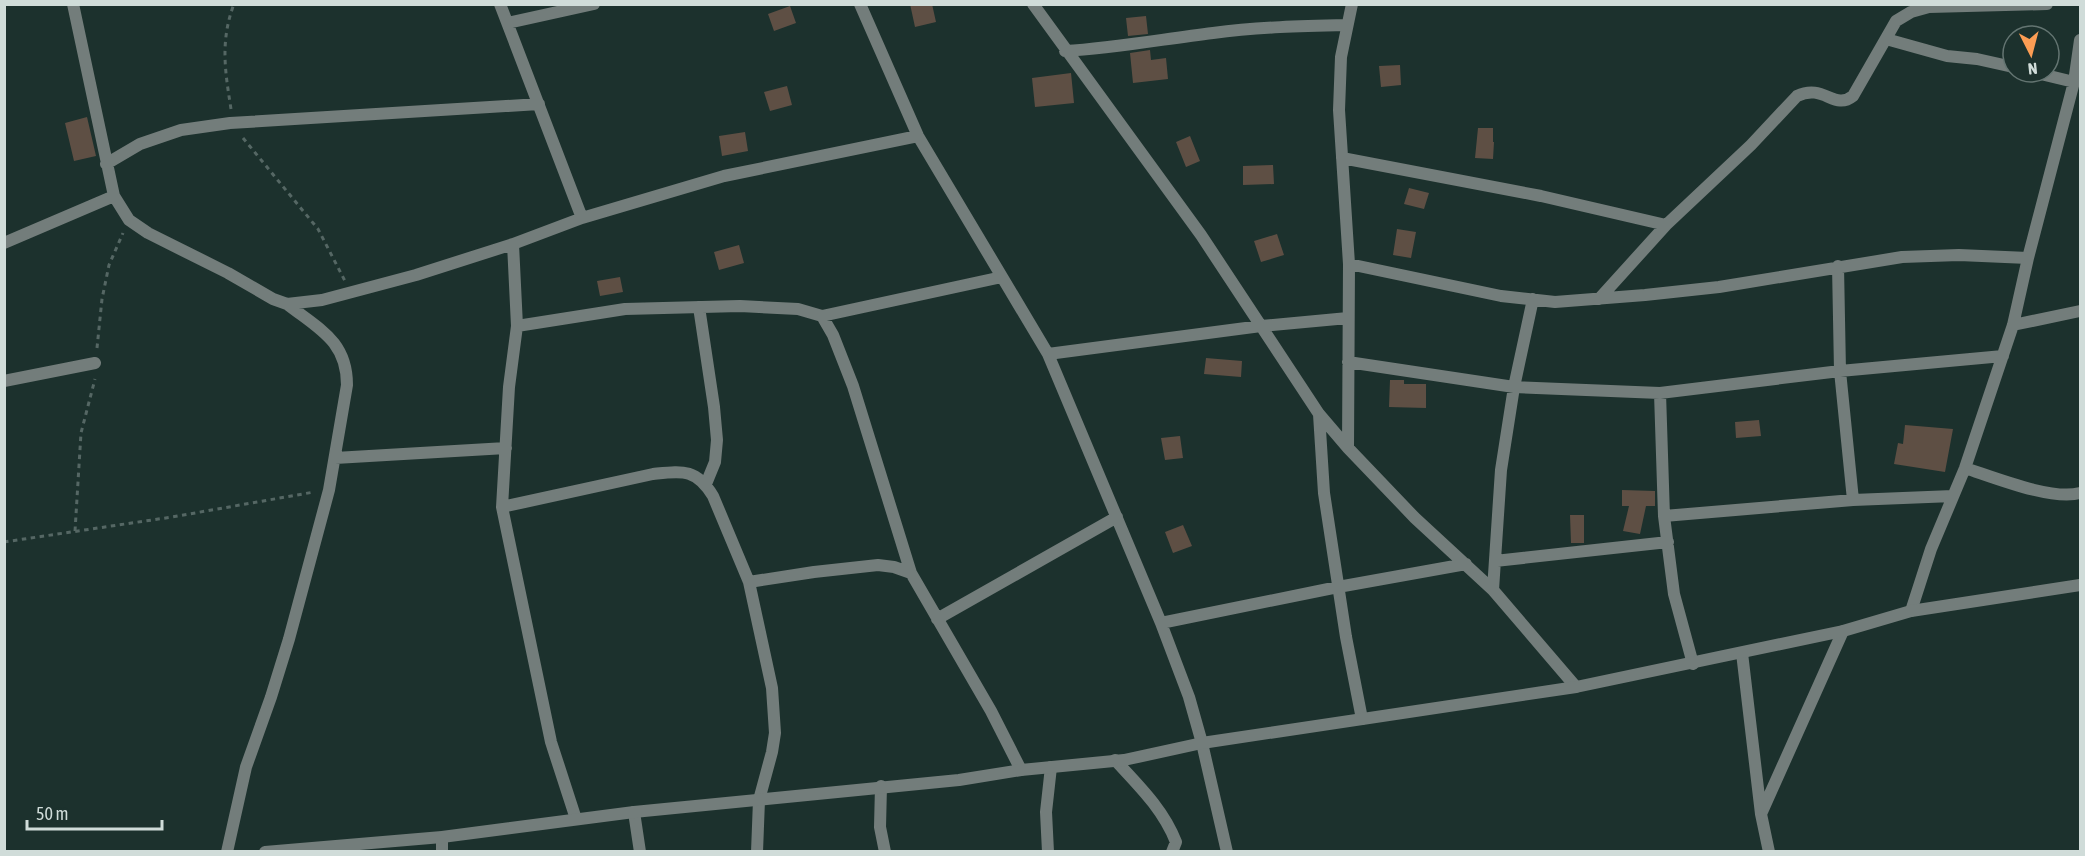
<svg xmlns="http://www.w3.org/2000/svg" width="2085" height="856" font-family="'Asap Condensed',sans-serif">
<rect width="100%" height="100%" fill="#1c312d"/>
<path fill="#5e4f44" d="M 910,4 L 932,4 L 936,22 L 915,27 Z
M 790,6 L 796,23 L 774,31 L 768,14 Z
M 1146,16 L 1148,34 L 1128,36 L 1126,18 Z
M 1150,50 L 1151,60 L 1166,58 L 1168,79 L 1133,83 L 1130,53 Z
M 1400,65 L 1401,85 L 1381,87 L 1379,66 Z
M 1071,73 L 1074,103 L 1035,107 L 1032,78 Z
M 787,86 L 792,105 L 770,111 L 764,92 Z
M 87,117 L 96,156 L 74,161 L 65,123 Z
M 1478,128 L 1493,128 L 1493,142 L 1494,142 L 1493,159 L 1475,158 Z
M 745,132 L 748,151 L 722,156 L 719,136 Z
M 1190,136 L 1200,161 L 1186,167 L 1176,142 Z
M 1273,165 L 1274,184 L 1243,185 L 1243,166 Z
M 1409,188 L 1429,193 L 1424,209 L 1404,204 Z
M 1397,229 L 1416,232 L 1411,258 L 1393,255 Z
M 1277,234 L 1284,255 L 1261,262 L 1254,241 Z
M 739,245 L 744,263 L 719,270 L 714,252 Z
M 620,277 L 623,292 L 600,296 L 597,281 Z
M 1206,358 L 1242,361 L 1241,377 L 1204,374 Z
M 1390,380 L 1404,380 L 1404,384 L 1426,384 L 1426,408 L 1389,407 Z
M 1759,420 L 1761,436 L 1736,438 L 1735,422 Z
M 1905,425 L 1953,429 L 1945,472 L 1894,464 L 1898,443 L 1903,444 Z
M 1180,436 L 1183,458 L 1165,460 L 1161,438 Z
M 1622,490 L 1655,491 L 1655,506 L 1646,506 L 1640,534 L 1623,531 L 1629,506 L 1622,506 Z
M 1570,515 L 1584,515 L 1584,543 L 1571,543 Z
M 1183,525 L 1192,546 L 1173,553 L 1165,532 Z"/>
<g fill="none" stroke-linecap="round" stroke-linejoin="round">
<path stroke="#556764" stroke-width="3" stroke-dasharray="4.5 4.5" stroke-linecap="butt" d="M 231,109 C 225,71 220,41 234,4
M 243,138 L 318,229 L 345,281
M 97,348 L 102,299 L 109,265 L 123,233
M 75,531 L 81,433 L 95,379
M 4,542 L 172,517 L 314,492"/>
<path stroke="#737d7b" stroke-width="12" d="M 73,4 L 114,196 L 129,220 L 148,233 L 228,273 L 273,299 L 287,304 L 322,300 L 416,275 L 513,244 L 582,218 L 724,176 L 918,136
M 500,4 L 582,218
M 860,4 L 918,136 L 1048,354 L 1161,623 L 1189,697 L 1202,743 L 1227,852
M 1033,4 L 1201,235 L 1319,414 L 1348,448 L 1415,518 L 1493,590 L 1576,687
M 508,23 L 594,4
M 1886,39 L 1947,56 L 1977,59 L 2013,67
M 1065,51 C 1115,48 1163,39 1213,33 C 1258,27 1302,26 1347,25
M 2033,72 L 2074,82
M 1342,158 L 1541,196 L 1666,225
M 106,164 L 140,144 L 181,130 L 230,123 L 539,104
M 4,243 L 114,196
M 513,244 L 517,326 L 509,387 L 502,507 L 551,742 L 576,819
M 1349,264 L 1501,296 L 1555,302 L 1645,295 L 1719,287 L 1902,257 L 1959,255 L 2028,258
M 1838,266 L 1840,371 L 1853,500
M 1599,299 L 1666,225 L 1751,145 L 1797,96 C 1824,83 1834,111 1853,96 L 1896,21 L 1911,12 L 1929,7 L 2047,4
M 699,307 L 714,407 L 717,440 L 715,462 L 706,484
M 822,316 L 1002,277
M 2013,325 L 2080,311
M 517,326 L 625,309 L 740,306 L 798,309 L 822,316 L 833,335 L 853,386 L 911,573 L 991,711 L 1021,770
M 1048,354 L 1261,326 L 1348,318
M 1348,362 L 1514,387 L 1660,393 L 1840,371 L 2003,356
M 4,381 L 95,363
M 1660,393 L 1664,516 L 1674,594 L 1693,664
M 1319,414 L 1324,493 L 1346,637 L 1362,719
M 1348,448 L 1349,264 L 1339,110 L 1341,57 L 1352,4
M 335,458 L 506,448
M 1965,468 C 1993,477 2052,501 2080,493
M 502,507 L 653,474 C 682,471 696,468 713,496 L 749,582 L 772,688 L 775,733 L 772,752 L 759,800 L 757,852
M 1664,516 L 1853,500 L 1953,496
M 1495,561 L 1668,542
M 749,582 L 814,572 L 878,565 L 894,567 L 911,573
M 1493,590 L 1501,470 L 1514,387 L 1533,299
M 1911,611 L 1931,549 L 1965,468 L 2013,325 L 2028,258 L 2074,82 L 2080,40
M 937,619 L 1117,517
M 1161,623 L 1338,587 L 1466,564
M 1742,653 L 1761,814 L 1769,852
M 1115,760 C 1139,786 1163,809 1176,842 L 1172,852
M 881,786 L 880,827 L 885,852
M 634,812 L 640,852
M 1761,814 L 1843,631
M 442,837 L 442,852
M 227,852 L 246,767 L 271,697 L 289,639 L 329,490 L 347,385 C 347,341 319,329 287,304
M 1048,852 L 1046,812 L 1051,767"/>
<path stroke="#737d7b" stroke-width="12" d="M 265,852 L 442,837 L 634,812 L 959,780 L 1021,770 L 1124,760 L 1202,743 L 1576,687 L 1843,631 L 1911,611 L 2080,585"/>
</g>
<rect width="2085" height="856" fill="none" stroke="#d0dcd9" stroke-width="12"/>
<g transform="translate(2031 54) rotate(174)"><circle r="28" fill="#1c312d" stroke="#647572" stroke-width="1.5"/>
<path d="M0-4.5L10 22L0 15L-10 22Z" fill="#fc9d54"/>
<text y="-9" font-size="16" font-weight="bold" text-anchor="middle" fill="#d0dcd9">N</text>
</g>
<path d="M27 820v9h135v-9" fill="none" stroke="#d0dcd9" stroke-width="3"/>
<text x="36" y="820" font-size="18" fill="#d0dcd9" stroke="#1c312d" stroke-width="4.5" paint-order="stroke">50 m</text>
</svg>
